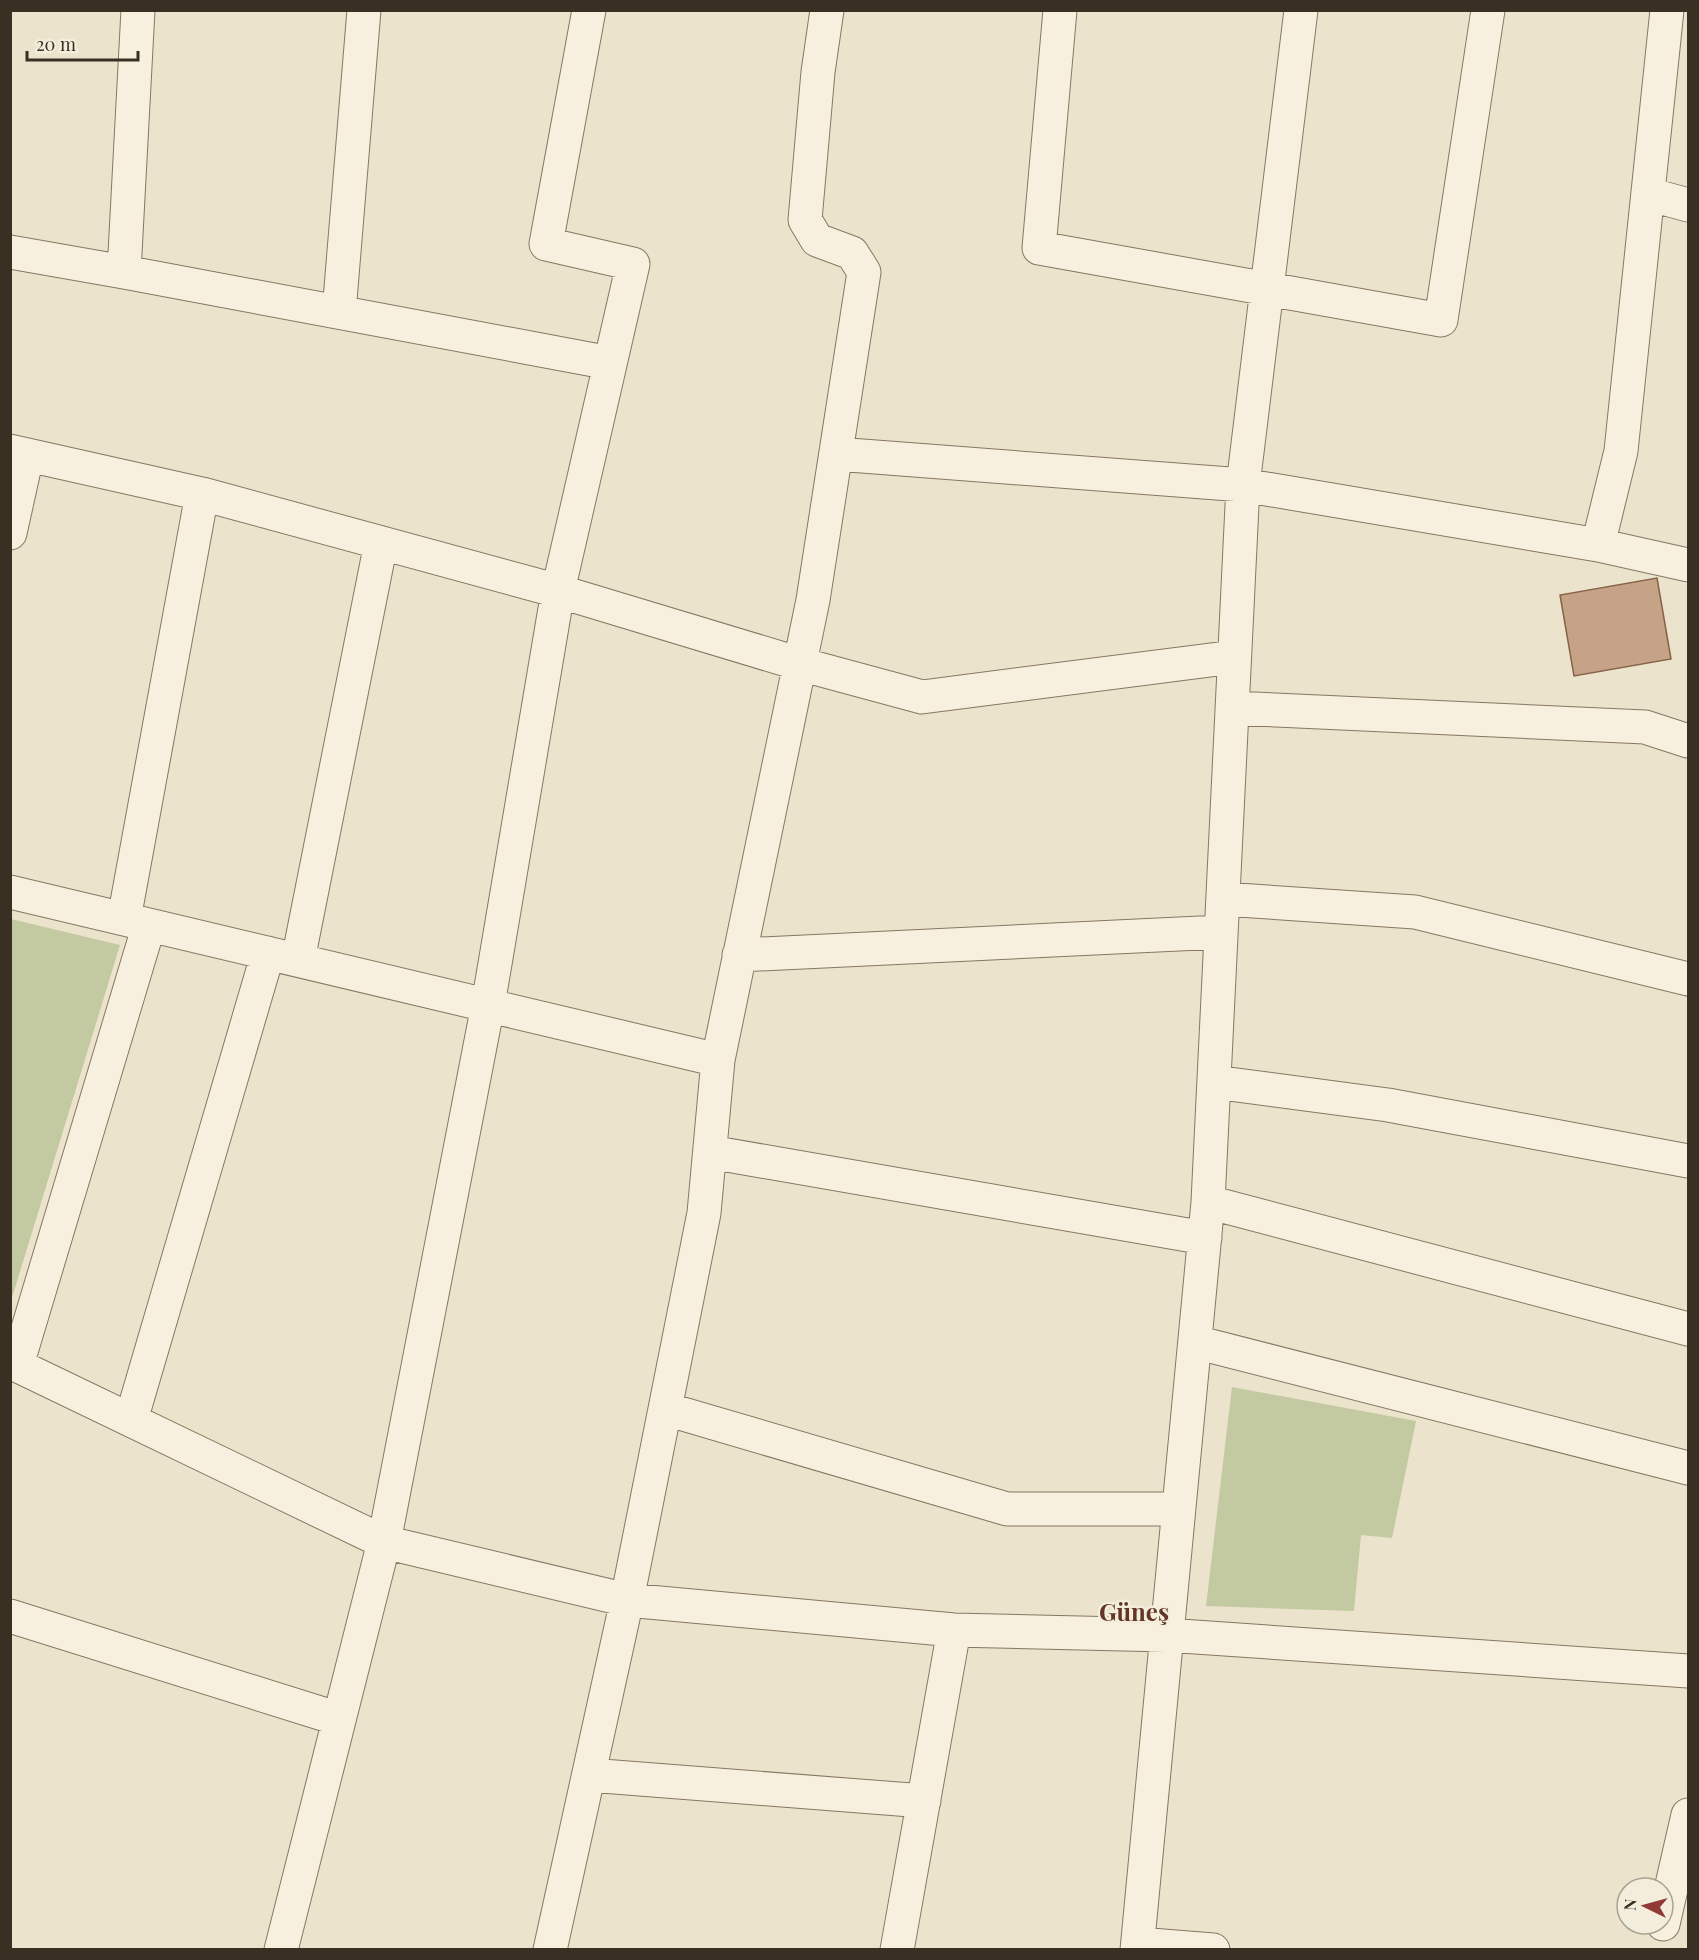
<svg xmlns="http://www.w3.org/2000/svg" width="1699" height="1960" font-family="'Playfair Display',serif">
<rect width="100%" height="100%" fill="#ebe3cc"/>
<path fill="#c3c9a1" d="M 11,919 L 120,945 L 11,1301 L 10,919 Z
M 1232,1387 L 1416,1421 L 1392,1538 L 1361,1535 L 1354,1611 L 1206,1606 Z"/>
<path fill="#c6a386" stroke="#846349" stroke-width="1.5" d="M 1657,578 L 1671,659 L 1574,676 L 1560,595 Z"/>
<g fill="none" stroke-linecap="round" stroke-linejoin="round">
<defs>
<path id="minor" d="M 1060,10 L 1039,248 L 1441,320 L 1488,10
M 1648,194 L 1688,205
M 10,252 L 124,272 L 610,363
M 124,272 L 138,10
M 339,312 L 364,10
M 10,451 L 202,494 L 558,591 L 800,664 L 922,697 L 1234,657
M 836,454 L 1243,485 L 1598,545 L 1688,565
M 10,533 L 27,456
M 1598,545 L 1621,451 L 1667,10
M 1232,708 L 1645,727 L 1688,741
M 10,892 L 718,1060
M 1223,899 L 1415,912 L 1688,979
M 124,919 L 202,494
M 739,955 L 1221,932
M 298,960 L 381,543
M 1214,1082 L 1388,1105 L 1688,1161
M 710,1152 L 1205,1238
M 1208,1202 L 1688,1329
M 1195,1342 L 1688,1468
M 10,1362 L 384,1542 L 627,1600 L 954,1630 L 1166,1635 L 1688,1671
M 17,1365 L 149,925
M 666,1409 L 1007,1509 L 1178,1509
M 131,1420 L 268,953
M 10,1616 L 339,1719
M 589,1775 L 924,1801
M 1663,1924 L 1688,1815
M 1138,1944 L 1213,1950
M 281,1950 L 384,1542 L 488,1005 L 558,591 L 633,264 L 546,244 L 589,10
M 550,1950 L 627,1600 L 704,1213 L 718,1060 L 813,600 L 864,272 L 852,253 L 817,240 L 805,220 L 818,72 L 827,10
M 897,1950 L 954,1630
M 1137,1950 L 1208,1202 L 1243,485 L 1301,10"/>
</defs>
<use href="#minor" stroke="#877761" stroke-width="35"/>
<use href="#minor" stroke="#f7f0df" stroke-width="33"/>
</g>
<g text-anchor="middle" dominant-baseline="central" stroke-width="5" stroke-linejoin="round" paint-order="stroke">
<g font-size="24" font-weight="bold" fill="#623527" stroke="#f3eddb">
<text x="1134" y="1611">Güneş</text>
</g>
</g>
<rect width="1699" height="1960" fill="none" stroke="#392f23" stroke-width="24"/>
<g transform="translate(1645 1906) rotate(275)"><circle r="28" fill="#f3eddb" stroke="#a9a191" stroke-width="1.5"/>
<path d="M0-4.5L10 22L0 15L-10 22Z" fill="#913937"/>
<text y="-9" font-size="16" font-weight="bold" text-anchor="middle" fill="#392f23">N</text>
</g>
<path d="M27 51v9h111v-9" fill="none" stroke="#392f23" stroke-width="3"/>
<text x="36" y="51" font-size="18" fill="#392f23" stroke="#f3eddb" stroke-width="4.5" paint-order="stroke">20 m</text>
</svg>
